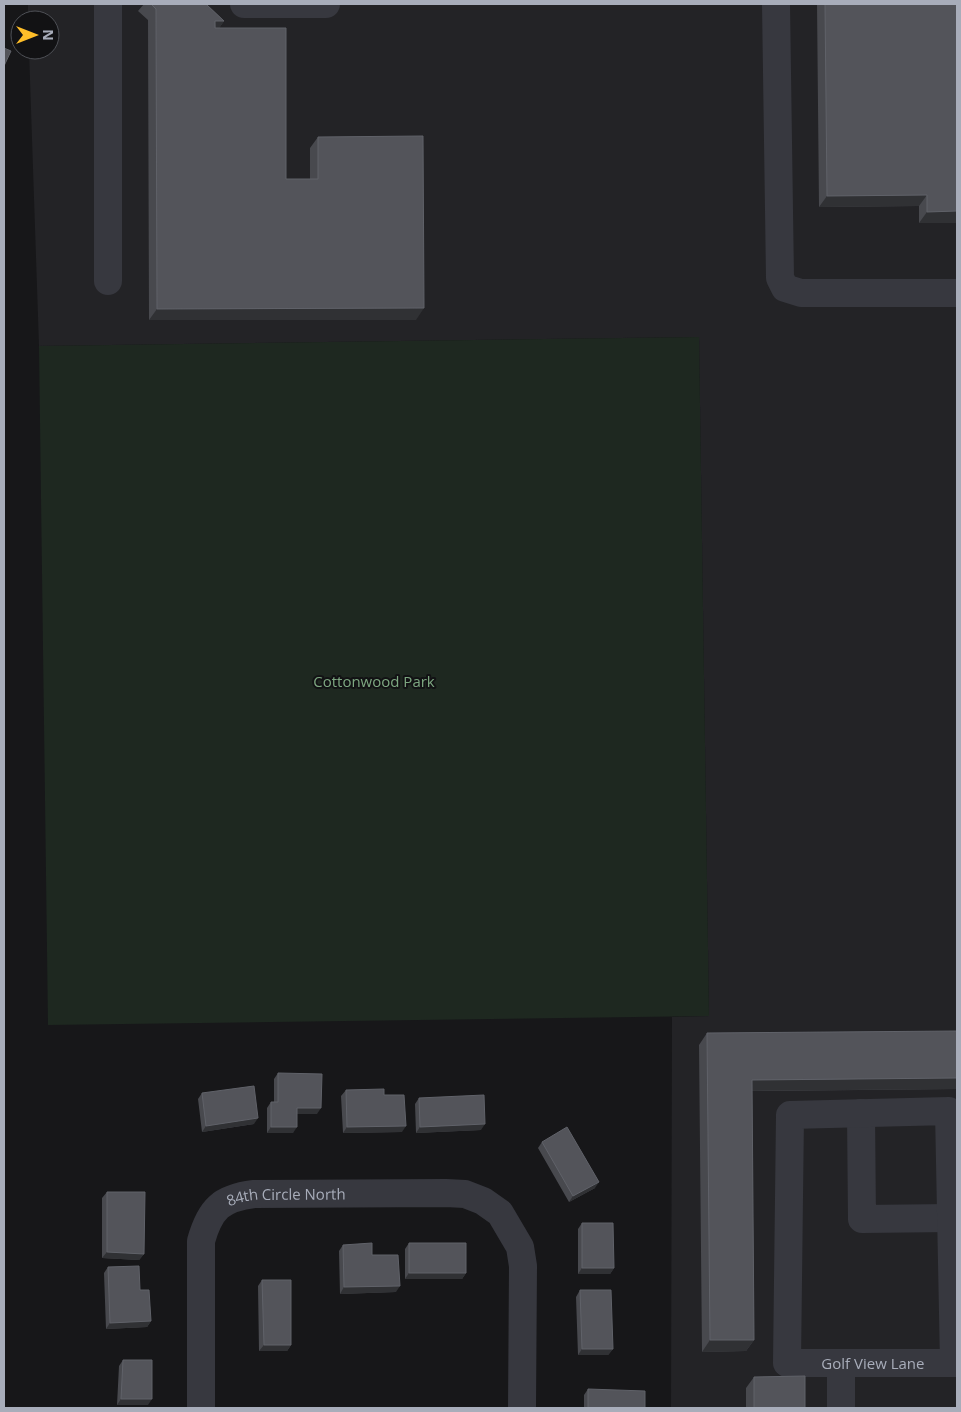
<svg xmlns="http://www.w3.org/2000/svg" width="961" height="1412" font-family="'Open Sans',sans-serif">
<rect width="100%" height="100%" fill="#171719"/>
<path fill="#232326" d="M 28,4 L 957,4 L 957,1408 L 671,1408 L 672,1017 L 709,1016 L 699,337 L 39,346 L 29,50 L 50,50 L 50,20 L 28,20 Z"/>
<path fill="#1e2820" d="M 699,337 L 709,1016 L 48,1025 L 39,346 Z"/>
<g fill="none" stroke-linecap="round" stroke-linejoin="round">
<g stroke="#37383f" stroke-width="28">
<path d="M 108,4 L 108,281"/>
<path d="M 244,4 L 326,4"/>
<path d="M 776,4 L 780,278 L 785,288 L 801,293 L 957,293"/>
<path d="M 861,1113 L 862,1219 L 951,1218"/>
<path d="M 841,1363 L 841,1408"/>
<path id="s1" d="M 954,1363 L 949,1111 L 790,1115 L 787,1363 L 957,1363"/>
<path id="s2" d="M 201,1408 L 201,1241 C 210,1209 221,1198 254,1194 L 446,1193 L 465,1194 L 483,1201 L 500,1213 L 520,1247 L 523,1266 L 522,1408"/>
</g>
</g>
<path fill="#48494e" d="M 144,4 L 206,4 L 224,21 L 219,28 L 286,179 L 310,179 L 310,148 L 318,137 L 416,320 L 149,320 L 148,20 L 138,11 Z
M 817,4 L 957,4 L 957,223 L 919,223 L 919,206 L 819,207 Z
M 707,1033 L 957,1089 L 752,1091 L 754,1340 L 746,1351 L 702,1352 L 699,1045 Z
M 278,1073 L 317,1114 L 297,1114 L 293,1133 L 267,1133 L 267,1108 L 271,1102 L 274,1102 L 274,1079 Z
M 346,1090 L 384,1095 L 402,1132 L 343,1133 L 341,1096 Z
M 202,1093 L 254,1124 L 202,1132 L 198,1099 Z
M 419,1098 L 481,1130 L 416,1133 L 415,1104 Z
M 542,1142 L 595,1188 L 569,1202 L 538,1148 Z
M 107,1192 L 144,1254 L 139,1260 L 102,1258 L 102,1198 Z
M 582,1223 L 614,1268 L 610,1274 L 578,1274 L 578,1229 Z
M 409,1243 L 466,1273 L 462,1279 L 405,1279 L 405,1249 Z
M 343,1245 L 372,1255 L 396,1292 L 340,1294 L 339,1251 Z
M 108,1267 L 140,1290 L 151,1321 L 147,1327 L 106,1329 L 104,1273 Z
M 262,1280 L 291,1345 L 287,1351 L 259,1351 L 258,1286 Z
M 580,1290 L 613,1349 L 608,1355 L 578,1355 L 576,1297 Z
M 123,1360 L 148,1405 L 117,1405 L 119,1366 Z
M 754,1377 L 805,1408 L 746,1408 L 746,1388 Z
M 588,1389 L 645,1408 L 584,1408 L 584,1395 Z"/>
<path fill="#303134" d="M 215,21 L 224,21 L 216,33 Z
M 927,195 L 919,206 L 819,207 L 827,196 Z
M 957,211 L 957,223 L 919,223 L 927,212 Z
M 424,308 L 416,320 L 149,320 L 157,309 Z
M 957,1078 L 957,1089 L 744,1091 L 752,1080 Z
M 297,1108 L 321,1108 L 317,1114 L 293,1114 Z
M 258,1118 L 254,1124 L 202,1132 L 206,1126 Z
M 485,1124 L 481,1130 L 416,1133 L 420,1127 Z
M 406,1126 L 402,1132 L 343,1133 L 347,1127 Z
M 271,1127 L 297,1127 L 293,1133 L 267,1133 Z
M 599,1182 L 595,1188 L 569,1202 L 573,1196 Z
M 107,1252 L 144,1254 L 139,1260 L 102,1258 Z
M 582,1268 L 614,1268 L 610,1274 L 578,1274 Z
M 409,1273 L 466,1273 L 462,1279 L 405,1279 Z
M 400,1286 L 396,1292 L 340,1294 L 344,1287 Z
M 151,1321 L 147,1327 L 106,1329 L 110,1323 Z
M 710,1340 L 754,1340 L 746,1351 L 702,1352 Z
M 264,1345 L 291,1345 L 287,1351 L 259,1351 Z
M 582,1349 L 613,1349 L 608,1355 L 578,1355 Z
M 121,1399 L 152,1399 L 148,1405 L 117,1405 Z"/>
<path fill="#53545a" stroke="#606269" d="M 151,4 L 206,4 L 224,21 L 215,21 L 215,28 L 286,28 L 286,179 L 318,179 L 318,137 L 423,136 L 424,308 L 157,309 L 156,9 Z
M 825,4 L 957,4 L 957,211 L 927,212 L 927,195 L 827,196 Z
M 4,48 L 11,51 L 4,66 Z
M 957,1031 L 957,1078 L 752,1080 L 754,1340 L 710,1340 L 707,1033 Z
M 278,1073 L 322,1074 L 321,1108 L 297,1108 L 297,1127 L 271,1127 L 271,1102 L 278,1102 Z
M 254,1086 L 258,1118 L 206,1126 L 202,1093 Z
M 384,1089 L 384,1095 L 404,1095 L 406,1126 L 347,1127 L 346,1090 Z
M 484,1095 L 485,1124 L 420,1127 L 419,1098 Z
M 567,1127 L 599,1182 L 573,1196 L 542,1142 Z
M 107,1192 L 145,1192 L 144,1254 L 107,1252 Z
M 582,1223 L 613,1223 L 614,1268 L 582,1268 Z
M 372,1243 L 372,1255 L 398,1255 L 400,1286 L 344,1287 L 343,1245 Z
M 409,1243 L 466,1243 L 466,1273 L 409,1273 Z
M 139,1266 L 140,1290 L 149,1290 L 151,1321 L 110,1323 L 108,1267 Z
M 262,1280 L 291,1280 L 291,1345 L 264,1345 Z
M 580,1290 L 611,1290 L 613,1349 L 582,1349 Z
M 123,1360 L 152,1360 L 152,1399 L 121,1399 Z
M 805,1376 L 805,1408 L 754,1408 L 754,1377 Z
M 588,1389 L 645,1391 L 645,1408 L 588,1408 Z"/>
<g text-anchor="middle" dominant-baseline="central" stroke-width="4" stroke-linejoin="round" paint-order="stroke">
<g font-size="15" fill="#7da781" stroke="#121214">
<text x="374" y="681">Cottonwood Park</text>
</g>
<g font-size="15" fill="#a8adba" stroke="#121214">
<text stroke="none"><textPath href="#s2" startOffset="276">84th Circle North</textPath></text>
<text stroke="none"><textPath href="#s1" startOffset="745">Golf View Lane</textPath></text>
</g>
</g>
<rect width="961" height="1412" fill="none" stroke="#a8adba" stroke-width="10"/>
<g transform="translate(35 35) rotate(90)"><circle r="24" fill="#121214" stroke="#4e5056"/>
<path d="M0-4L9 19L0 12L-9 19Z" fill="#ffbe29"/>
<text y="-8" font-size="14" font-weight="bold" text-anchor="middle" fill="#a8adba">N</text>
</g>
</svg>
